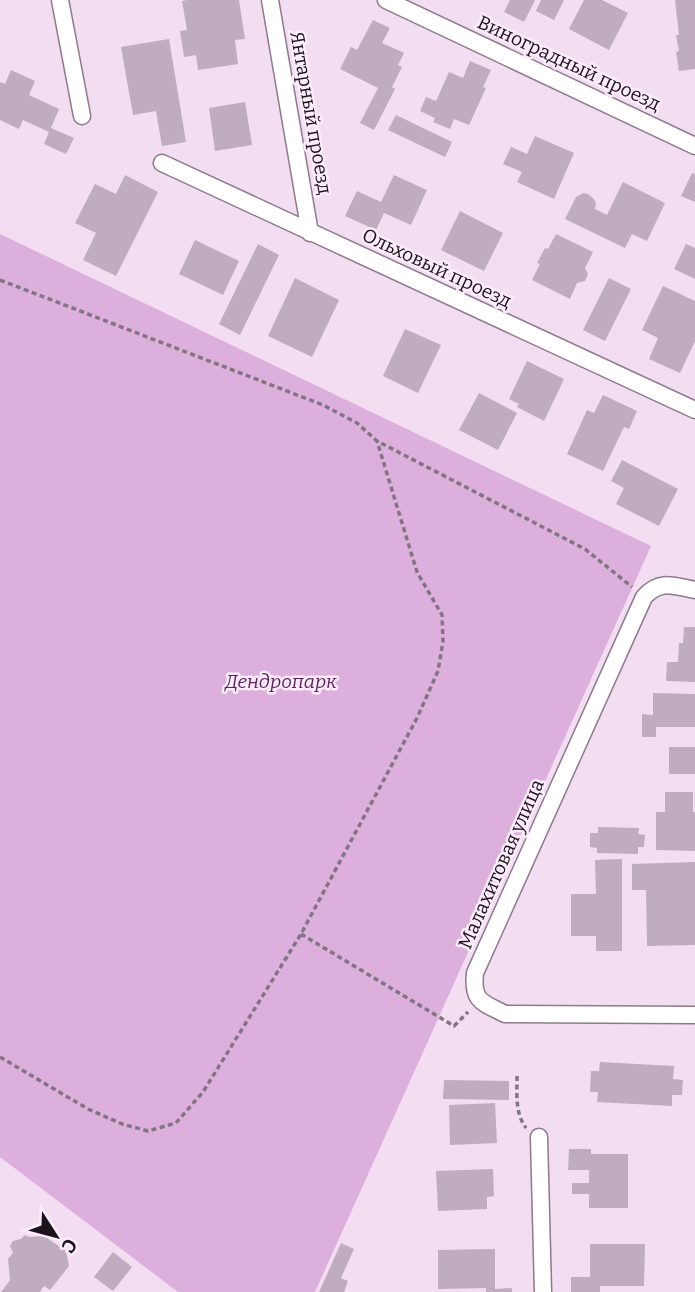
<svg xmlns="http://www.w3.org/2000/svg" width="695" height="1292" font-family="Bitter,serif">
<rect width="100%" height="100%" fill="#f2ddf1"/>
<path fill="#ddafdc" d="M 0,234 L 651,546 L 315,1292 L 178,1292 L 0,1157 Z"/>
<path fill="#bfacbf" d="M 187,0 L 239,0 L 245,39 L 235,40 L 238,64 L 198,70 L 196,55 L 184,57 L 180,31 L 187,30 L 182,1 Z
M 510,0 L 535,0 L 524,22 L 504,12 Z
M 541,0 L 564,0 L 554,20 L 536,11 Z
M 584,0 L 602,0 L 628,13 L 609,50 L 569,29 Z
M 675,0 L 695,0 L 695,69 L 679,71 L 676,52 L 679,51 L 676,35 L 679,35 Z
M 373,20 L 390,28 L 382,43 L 404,53 L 398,65 L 402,67 L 392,87 L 395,89 L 374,130 L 360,123 L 378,88 L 340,69 L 351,47 L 357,50 Z
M 169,39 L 186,142 L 162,146 L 156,111 L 133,115 L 121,47 Z
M 470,61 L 491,70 L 483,87 L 486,88 L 469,125 L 454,119 L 450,129 L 433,122 L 435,118 L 420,111 L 426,97 L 436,101 L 449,72 L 463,78 Z
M 11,70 L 35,81 L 29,95 L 59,109 L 51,128 L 74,138 L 66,154 L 44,144 L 49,132 L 23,120 L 19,129 L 0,120 L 0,82 L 5,84 Z
M 245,102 L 252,145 L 215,151 L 209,108 Z
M 396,115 L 452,142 L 445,157 L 388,130 Z
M 535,136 L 574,153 L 554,199 L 517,182 L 522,172 L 503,164 L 511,147 L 527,154 Z
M 692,173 L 695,174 L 695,202 L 681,196 Z
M 125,175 L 158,192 L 116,276 L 83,260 L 96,233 L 75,223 L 95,184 L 116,194 Z
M 394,175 L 427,190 L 411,225 L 384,213 L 376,230 L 345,216 L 357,191 L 381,202 Z
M 623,182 L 665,203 L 647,241 L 632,234 L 625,248 L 565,219 L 576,197 L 583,193 L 588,194 L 593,198 L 596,203 L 595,209 L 607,215 Z
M 460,211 L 503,233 L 484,271 L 441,250 Z
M 556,234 L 593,252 L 585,268 L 588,274 L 585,281 L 577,283 L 570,299 L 532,280 L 540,264 L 537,263 L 545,248 L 548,249 Z
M 195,240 L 239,261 L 223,295 L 179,274 Z
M 258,244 L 279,255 L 240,335 L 219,324 Z
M 686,244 L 695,248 L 695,279 L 674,269 Z
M 295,278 L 339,300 L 312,357 L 268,336 Z
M 609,278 L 631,289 L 605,341 L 583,330 Z
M 663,286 L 695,301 L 695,341 L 680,373 L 649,359 L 658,338 L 642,330 Z
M 405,329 L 441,345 L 418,393 L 383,376 Z
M 527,361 L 564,379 L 544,421 L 517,407 L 519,404 L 509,399 Z
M 479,393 L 517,413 L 498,450 L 459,430 Z
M 603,395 L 637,411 L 629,429 L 624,427 L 603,471 L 567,454 L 587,410 L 594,413 Z
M 622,460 L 678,489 L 659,526 L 616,504 L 624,488 L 611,481 Z
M 684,627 L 695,627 L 695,682 L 666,681 L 667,662 L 678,662 L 679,643 L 683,643 Z
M 653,693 L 695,694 L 695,727 L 656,727 L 656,737 L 642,737 L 642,714 L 653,715 Z
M 669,747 L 695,747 L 695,774 L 669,774 Z
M 665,792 L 693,792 L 693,812 L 695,812 L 695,851 L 656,850 L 656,812 L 665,812 Z
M 598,827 L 639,828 L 638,834 L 645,835 L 644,847 L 638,847 L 638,854 L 597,853 L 597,848 L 590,847 L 590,833 L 598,833 Z
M 622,859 L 622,951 L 596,951 L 596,936 L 571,936 L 571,894 L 596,894 L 595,860 Z
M 695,862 L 695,945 L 647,946 L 646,890 L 632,890 L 632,864 Z
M 600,1062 L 674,1066 L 673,1079 L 683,1080 L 682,1095 L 672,1095 L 672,1106 L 597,1102 L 598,1092 L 590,1092 L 591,1071 L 599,1071 Z
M 444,1080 L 509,1081 L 509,1100 L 443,1099 Z
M 495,1103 L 497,1143 L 450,1145 L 449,1105 Z
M 569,1149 L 591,1149 L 591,1154 L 628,1154 L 628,1208 L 589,1208 L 589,1194 L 572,1194 L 572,1183 L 589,1183 L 589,1170 L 568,1170 Z
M 493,1169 L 494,1196 L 487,1197 L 487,1209 L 438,1211 L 436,1171 Z
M 25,1235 L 29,1237 L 44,1236 L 66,1251 L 69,1266 L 50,1290 L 44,1286 L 40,1292 L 1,1292 L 10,1280 L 8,1259 L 13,1253 L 10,1246 L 13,1241 L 21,1239 Z
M 341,1243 L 354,1249 L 341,1278 L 348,1281 L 344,1292 L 319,1292 Z
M 590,1244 L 645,1244 L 644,1286 L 600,1286 L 600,1292 L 571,1292 L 571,1277 L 590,1277 Z
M 495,1249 L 495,1289 L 512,1288 L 512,1292 L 486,1292 L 486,1288 L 438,1289 L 438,1250 Z
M 113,1252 L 132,1267 L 113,1291 L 94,1277 Z"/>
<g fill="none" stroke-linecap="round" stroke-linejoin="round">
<defs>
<path id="street" d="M 60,0 L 82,116
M 270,0 L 310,233
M 386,0 L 695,146
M 162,163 L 695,410
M 695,590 C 674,586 660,579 644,597 L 475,973 C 472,1002 482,1002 505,1014 L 695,1015
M 539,1137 L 543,1292"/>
</defs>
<use href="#street" stroke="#8d7a8d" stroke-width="19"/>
<path stroke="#827582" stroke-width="3.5" stroke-dasharray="5 3.5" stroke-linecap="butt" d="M 0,280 L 323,405 L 357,423 L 377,441 L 585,549 L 632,587
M 301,934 L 454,1026 L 468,1012
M 0,1057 L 88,1109 L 122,1124 L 148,1131 L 176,1123 L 203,1092 L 301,934 L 417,718 L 438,671 L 443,641 L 442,615 L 417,572 L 377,441
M 517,1076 C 517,1095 515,1113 526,1128"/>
<use href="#street" stroke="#fff" stroke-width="16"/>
</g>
<g text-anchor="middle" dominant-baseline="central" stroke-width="5" stroke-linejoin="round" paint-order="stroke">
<g font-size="19" fill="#1a131a" stroke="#fdecfc">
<text transform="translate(569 63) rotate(25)">Виноградный проезд</text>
<text transform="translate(311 113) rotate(80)">Янтарный проезд</text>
<text transform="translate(437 268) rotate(25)">Ольховый проезд</text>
<text transform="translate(501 864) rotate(-66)">Малахитовая улица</text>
</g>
<g font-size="19" font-style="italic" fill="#601f62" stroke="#fdecfc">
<text x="281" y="681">Дендропарк</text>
</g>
</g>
<g transform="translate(56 1236) rotate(126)" stroke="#fdecfc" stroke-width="5" paint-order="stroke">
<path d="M0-5L12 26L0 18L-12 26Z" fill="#1a131a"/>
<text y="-10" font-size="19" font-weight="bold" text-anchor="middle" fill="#1a131a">С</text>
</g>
</svg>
